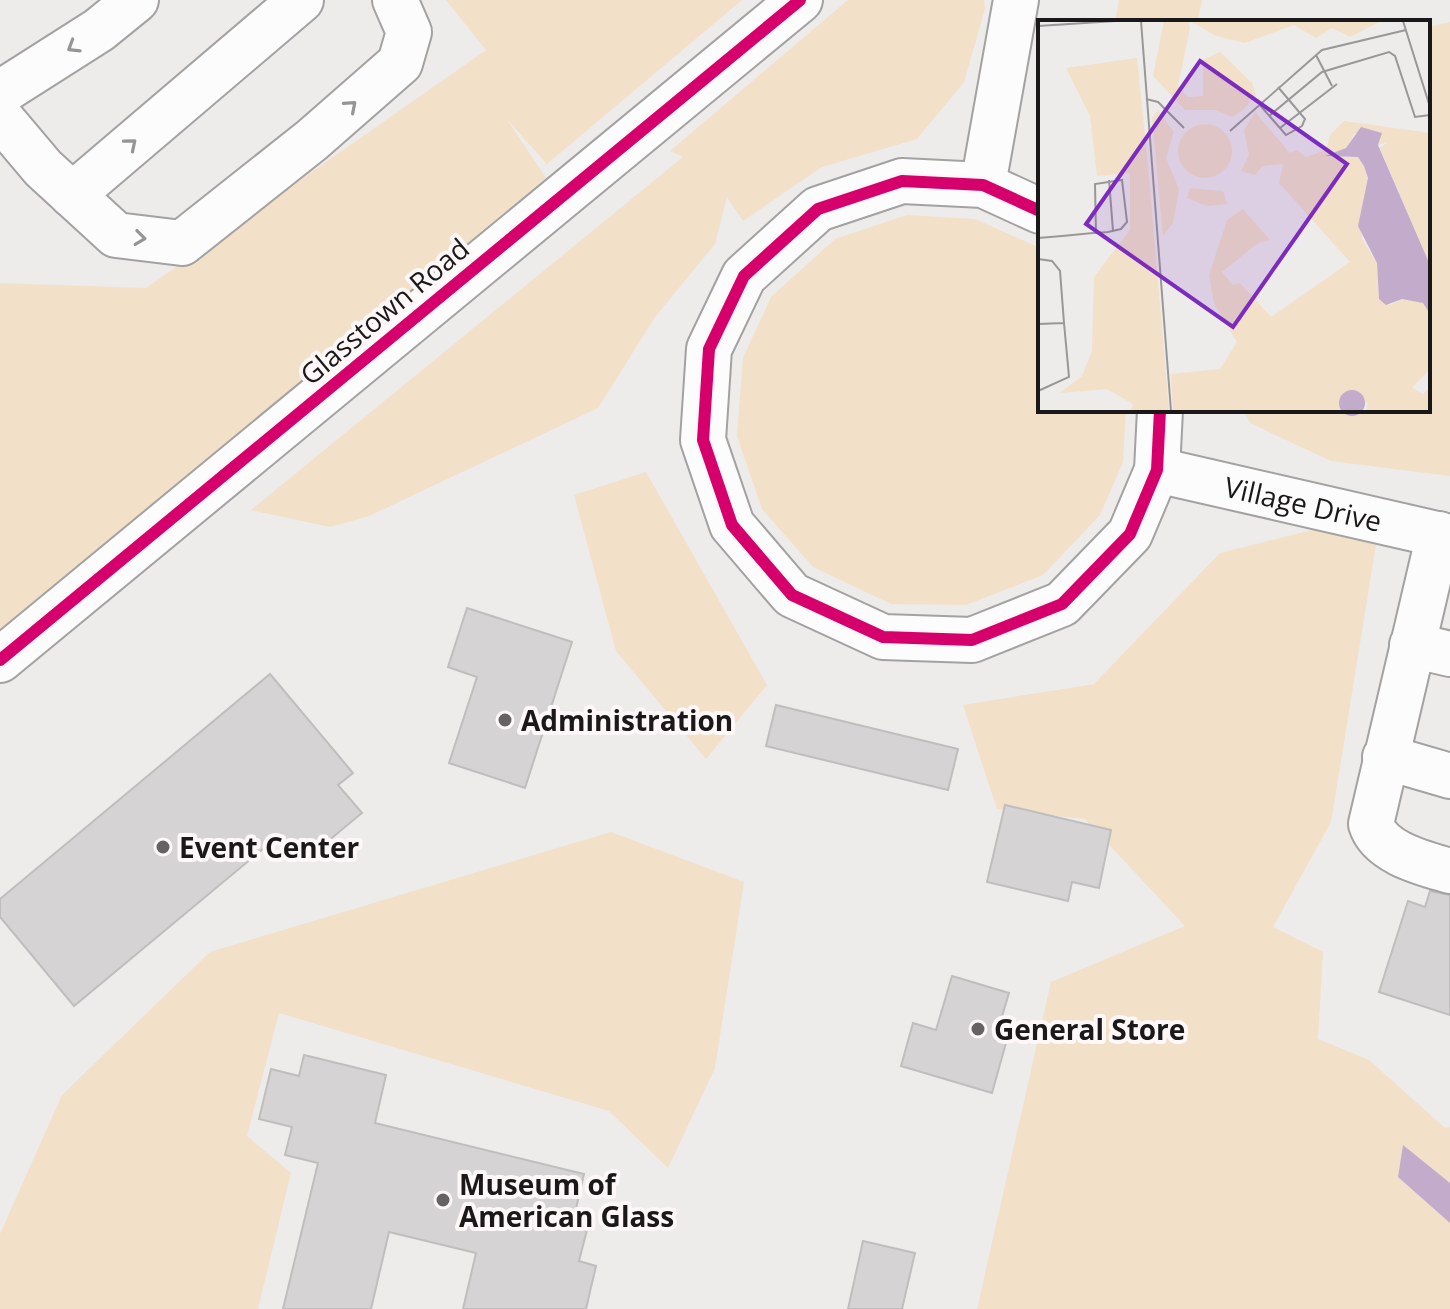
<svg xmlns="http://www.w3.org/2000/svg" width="1450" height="1309" font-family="'Open Sans',sans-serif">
<rect width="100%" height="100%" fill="#eeebeb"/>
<path fill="#f2e0c9" d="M 446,0 L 742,0 L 547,164 L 506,118 L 546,178 L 0,633 L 0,283 L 146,288 L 486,50 Z
M 848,0 L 984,0 L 985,9 L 964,82 L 917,139 L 822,167 L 743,221 L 727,197 L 715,244 L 655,317 L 598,408 L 369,516 L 330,527 L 251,510 L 683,157 L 670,151 Z
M 1119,0 L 1202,0 L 1197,22 L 1115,22 Z
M 1450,22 L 1450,476 L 1331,461 L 1250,423 L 1243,410 L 1428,410 L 1428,27 Z
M 907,215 L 975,219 L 1040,248 L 1040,410 L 1126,410 L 1123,462 L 1100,515 L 1043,575 L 966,605 L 891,604 L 813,567 L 762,509 L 737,436 L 743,358 L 771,297 L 835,239 Z
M 646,472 L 767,685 L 706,759 L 616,651 L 574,495 Z
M 1316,529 L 1376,545 L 1331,822 L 1273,927 L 1323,952 L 1318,1039 L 1369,1060 L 1445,1128 L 1450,1127 L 1450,1183 L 1404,1146 L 1398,1177 L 1450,1223 L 1450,1309 L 977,1309 L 1051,982 L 1185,926 L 1085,819 L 997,809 L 963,705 L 1094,684 L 1220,553 Z
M 611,832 L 744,882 L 715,1068 L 668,1168 L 609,1111 L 279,1013 L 247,1136 L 291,1173 L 258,1309 L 0,1309 L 0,1234 L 62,1095 L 210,952 Z"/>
<path fill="#c3abcc" d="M 1403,1145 L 1450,1183 L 1450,1223 L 1398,1177 Z"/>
<path fill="#d5d3d3" stroke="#bfbdbd" stroke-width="2" d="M 467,608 L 572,642 L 525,788 L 449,763 L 477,677 L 448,667 Z
M 270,674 L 353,773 L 338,785 L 362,813 L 304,861 L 281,834 L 74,1006 L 0,917 L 0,899 Z
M 776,705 L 958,749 L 948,790 L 766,746 Z
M 1005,805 L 1111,830 L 1099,888 L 1072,882 L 1068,901 L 987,882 Z
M 1430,891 L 1450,895 L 1450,1015 L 1379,992 L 1408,901 L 1425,907 Z
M 952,976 L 1009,993 L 995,1040 L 1006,1043 L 992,1093 L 901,1066 L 913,1023 L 936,1030 Z
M 304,1055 L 386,1075 L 375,1123 L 584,1174 L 572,1226 L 587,1230 L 579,1261 L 596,1266 L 586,1309 L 463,1309 L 476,1253 L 389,1232 L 371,1309 L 283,1309 L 318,1163 L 285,1155 L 292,1127 L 259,1119 L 271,1069 L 299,1076 Z
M 863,1241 L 915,1253 L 902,1309 L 848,1309 Z"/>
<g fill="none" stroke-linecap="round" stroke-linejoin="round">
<defs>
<g id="minor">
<path d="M 0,93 L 99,30 L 136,0"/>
<path d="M 0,117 L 43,168 L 116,235 L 182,243 L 312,140 L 400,63 L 409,32 L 395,0"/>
<path d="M 983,185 L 1016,0"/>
<path d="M 72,195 L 301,0"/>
<path d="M 1040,211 L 983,185 L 902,181 L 818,209 L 744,276 L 709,349 L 703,440 L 732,525 L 792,595 L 883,637 L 972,640 L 1062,604 L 1130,534 L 1157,470 L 1160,410"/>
<path id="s1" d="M 1157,470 L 1450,537"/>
<path d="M 1439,534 L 1371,824 C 1380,853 1423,863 1450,871"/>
<path d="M 1412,645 L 1450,654"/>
<path d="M 0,660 L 800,0"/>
<path d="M 1385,757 L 1450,776"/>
</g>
</defs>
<use href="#minor" stroke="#a3a1a1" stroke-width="48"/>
<use href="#minor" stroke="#fcfcfc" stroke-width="44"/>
<defs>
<path id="cycleway" d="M 1040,211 L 983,185 L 902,181 L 818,209 L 744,276 L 709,349 L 703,440 L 732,525 L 792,595 L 883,637 L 972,640 L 1062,604 L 1130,534 L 1157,470 L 1160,410
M 0,660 L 800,0"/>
</defs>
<use href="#cycleway" stroke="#fdf7f8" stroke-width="17"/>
<use href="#cycleway" stroke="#d6006c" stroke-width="12"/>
</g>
<defs><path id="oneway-chevron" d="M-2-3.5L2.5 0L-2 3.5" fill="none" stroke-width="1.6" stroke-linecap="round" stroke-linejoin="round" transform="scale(2)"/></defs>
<g stroke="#969595">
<use href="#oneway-chevron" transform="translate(73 47) rotate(148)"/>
<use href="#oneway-chevron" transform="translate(351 106) rotate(-41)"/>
<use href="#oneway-chevron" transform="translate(131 144) rotate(-40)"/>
<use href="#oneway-chevron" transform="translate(140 238) rotate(7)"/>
</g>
<g fill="#646262" stroke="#fdf7f8" stroke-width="3">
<circle cx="505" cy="720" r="8"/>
<circle cx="163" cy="847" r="8"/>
<circle cx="978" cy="1029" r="8"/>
<circle cx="443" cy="1200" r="8"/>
</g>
<g text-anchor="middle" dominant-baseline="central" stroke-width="8" stroke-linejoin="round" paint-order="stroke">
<g font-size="28" fill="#1a1818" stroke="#fdf7f8">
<text transform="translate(384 311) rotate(-40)">Glasstown Road</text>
<text stroke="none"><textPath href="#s1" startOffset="150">Village Drive</textPath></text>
</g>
<g font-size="28" font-weight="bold" fill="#1a1818" stroke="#fdf7f8" text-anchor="start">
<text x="521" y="720">Administration</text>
<text x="179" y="847">Event Center</text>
<text x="994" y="1029">General Store</text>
<text x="459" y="1184">Museum of<tspan x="459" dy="32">American Glass</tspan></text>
</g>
</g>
<g transform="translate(1038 20)">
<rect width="392" height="392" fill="#eeebeb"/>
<path d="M 126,1 L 150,1 L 152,8 L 140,66 L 150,77 L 165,76 L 165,40 L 182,32 L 214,63 L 218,75 L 204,91 L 194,97 L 178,90 L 147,90 L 115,56 ZM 152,1 L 343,1 L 312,17 L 294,8 L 278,18 L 256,5 L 207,23 L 178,16 ZM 99,38 L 111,156 L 131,391 L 93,391 L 95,384 L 69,369 L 22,373 L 44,356 L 54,331 L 56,257 L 92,210 L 92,153 L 59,156 L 52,96 L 28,48 ZM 120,90 L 136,112 L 128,138 L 141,169 L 135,203 L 125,216 L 114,98 ZM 217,92 L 252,133 L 259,130 L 268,137 L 288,130 L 292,115 L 306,101 L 392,113 L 392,245 L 342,128 L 350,122 L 340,125 L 343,119 L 317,113 L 308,128 L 288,136 L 320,137 L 326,146 L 330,158 L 324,219 L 339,243 L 341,279 L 352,285 L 364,279 L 385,283 L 392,294 L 392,349 L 374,368 L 385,374 L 392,367 L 392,391 L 328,391 L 330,382 L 300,391 L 135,390 L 133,354 L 182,349 L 199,322 L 176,283 L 171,255 L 189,200 L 205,189 L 232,220 L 220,223 L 184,252 L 195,265 L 202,263 L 233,297 L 312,242 L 241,163 L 245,144 L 225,146 L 217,155 L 203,151 L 211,135 L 206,110 ZM140 131a27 27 0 1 1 54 0a27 27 0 1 1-54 0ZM 152,168 L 185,171 L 189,184 L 169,186 L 149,178 Z" fill="#f2e0c9"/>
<path d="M 323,107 L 344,113 L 340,125 L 392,245 L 392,294 L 385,283 L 364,279 L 348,285 L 341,279 L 339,243 L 320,206 L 330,158 L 326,146 L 320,137 L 287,136 L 308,128 ZM301 383a13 13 0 1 1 26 0a13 13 0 1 1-26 0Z" fill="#c3abcc"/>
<path fill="none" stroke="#999797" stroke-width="2" d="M 103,1 L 133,391M 365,1 L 392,87M 0,6 L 78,1M 278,35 L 294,66M 108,79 L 120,82 L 146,108M 221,84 L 248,115 L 264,106 L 267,99 L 240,67M 231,96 L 284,52 L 351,32 L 357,36 L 377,97 L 392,95M 242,108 L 299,64M 192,111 L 284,30 L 368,10M 71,160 L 75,211M 0,218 L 24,216 L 55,213 L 58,213 L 70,212 L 83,209 L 89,202 L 84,160 L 57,164 L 58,213M 0,239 L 14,241 L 22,251 L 26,303 L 0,304M 0,371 L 31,357 L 26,303"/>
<path fill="#7b2cbf" fill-opacity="0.15" stroke="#7b2cbf" stroke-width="4" d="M 162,41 L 309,144 L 195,307 L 48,204 Z"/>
<rect width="392" height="392" fill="none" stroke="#1a1818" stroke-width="4"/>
</g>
</svg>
